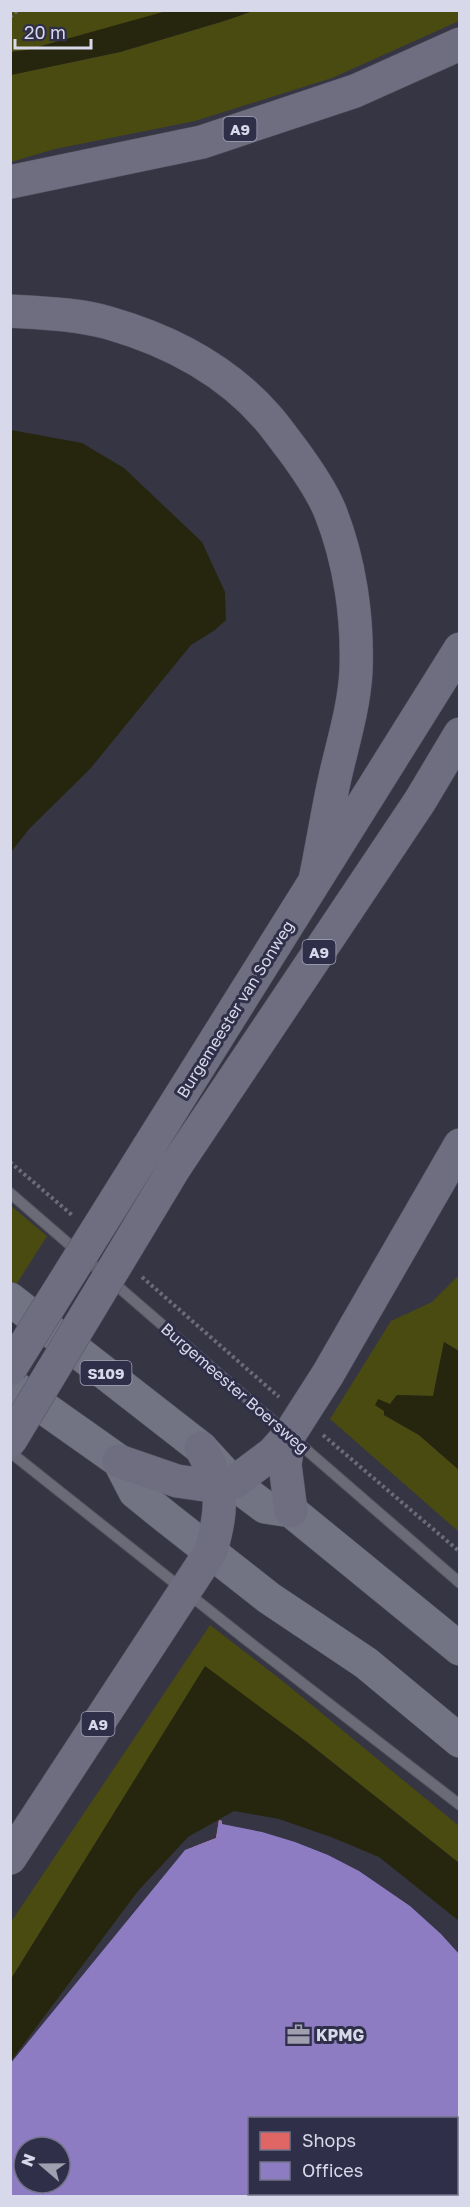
<svg xmlns="http://www.w3.org/2000/svg" width="470" height="2207" font-family="'Golos Text',sans-serif">
<rect width="100%" height="100%" fill="#363544"/>
<path fill="#4a4b11" d="M 10,11 L 170,11 L 27,50 L 11,52 Z
M 253,11 L 459,11 L 459,21 L 332,78 L 195,121 L 55,149 L 11,162 L 10,75 L 120,52 L 224,21 Z
M 10,1205 L 47,1236 L 14,1288 L 10,1286 Z
M 459,1275 L 459,1351 L 444,1342 L 433,1396 L 397,1395 L 384,1411 L 384,1415 L 419,1435 L 459,1470 L 459,1532 L 330,1419 L 391,1321 L 432,1302 Z
M 210,1625 L 285,1683 L 459,1826 L 459,1863 L 307,1742 L 205,1667 L 11,1979 L 11,1922 Z"/>
<path fill="#26260e" d="M 170,10 L 253,11 L 224,21 L 120,52 L 11,75 L 11,52 L 27,50 Z
M 11,430 L 82,443 L 124,468 L 202,542 L 225,592 L 226,620 L 215,630 L 191,645 L 90,769 L 30,828 L 11,852 Z
M 444,1342 L 459,1351 L 459,1470 L 419,1435 L 384,1415 L 384,1411 L 375,1405 L 378,1399 L 390,1404 L 397,1395 L 433,1396 Z
M 205,1666 L 307,1742 L 459,1863 L 459,1921 L 379,1857 L 331,1837 L 279,1819 L 234,1811 L 188,1837 L 138,1891 L 11,2061 L 11,1979 Z"/>
<path fill="#e06666" d="M 219,1820 L 222,1821 L 221,1827 L 234,1831 L 227,1853 L 243,1867 L 236,1912 L 239,1958 L 250,1999 L 267,2033 L 296,2016 L 290,2006 L 291,2001 L 289,1999 L 299,1973 L 320,1935 L 355,1946 L 413,1959 L 388,2002 L 360,2043 L 333,2030 L 316,2041 L 336,2061 L 370,2087 L 371,2103 L 390,2100 L 403,2095 L 460,2064 L 460,2148 L 456,2150 L 456,2118 L 249,2118 L 249,2194 L 404,2194 L 401,2196 L 203,2196 L 199,2186 L 176,2196 L 49,2196 L 60,2183 L 99,2119 L 115,2112 L 141,2045 L 163,1977 L 177,1923 L 187,1865 L 190,1865 L 193,1847 L 216,1838 Z"/>
<path fill="#8e7cc3" fill-rule="evenodd" d="M 219,1820 L 222,1821 L 222,1824 L 262,1832 L 295,1842 L 328,1855 L 359,1871 L 410,1906 L 441,1934 L 460,1955 L 460,2179 L 456,2181 L 456,2118 L 249,2118 L 249,2194 L 441,2194 L 437,2196 L 10,2196 L 10,2064 L 185,1850 L 216,1838 ZM 24,2147 L 60,2147 L 60,2183 L 24,2183 Z"/>
<g fill="none" stroke-linecap="round" stroke-linejoin="round">
<defs>
<path id="lane" d="M 10,1193 L 460,1583
M 10,1452 L 244,1638 L 460,1805
M 456,2168 L 460,2166"/>
<path id="primary" d="M 10,1299 L 201,1448 L 233,1483 L 265,1507 L 291,1511 L 460,1649
M 10,1384 L 119,1461 L 135,1492 L 166,1517 L 269,1598 L 366,1663 L 460,1741"/>
<path id="highway" d="M 10,182 L 202,142 L 355,91 L 460,44
M 10,311 C 43,313 78,314 109,323 C 168,340 226,370 267,417 C 276,427 284,439 292,449 C 306,468 321,489 330,511 C 350,561 358,618 356,671 C 354,709 342,745 334,782 C 327,814 322,847 315,880
M 148,1148 L 460,649
M 175,1167 L 420,801 L 460,734
M 289,1435 L 285,1465 L 291,1511
M 119,1461 L 177,1481 L 219,1487 L 233,1483 L 273,1453 L 289,1435 L 328,1374 L 460,1145
M 10,1858 L 211,1551 C 223,1506 224,1490 201,1448"/>
</defs>
<use href="#lane" stroke="#535360" stroke-width="12"/>
<use href="#primary" stroke="#535360" stroke-width="34"/>
<use href="#highway" stroke="#535360" stroke-width="34"/>
<path stroke="#6c6c78" stroke-width="4" stroke-dasharray="3 3" stroke-linecap="butt" d="M 10,17 L 18,10
M 10,1162 L 72,1215
M 142,1277 L 279,1397
M 323,1435 L 460,1552"/>
<use href="#lane" stroke="#6b6b77" stroke-width="10"/>
<use href="#primary" stroke="#727383" stroke-width="33"/>
<use href="#highway" stroke="#6e6e80" stroke-width="33"/>
<defs>
<path id="highway-bridge" d="M 10,1369 L 148,1148
M 10,1441 L 175,1167"/>
</defs>
<use href="#highway-bridge" stroke="#535360" stroke-width="34" stroke-linecap="butt"/>
<use href="#highway-bridge" stroke="#6e6e80" stroke-width="33"/>
</g>
<defs>
<symbol id="office-bare" viewBox="-9 -9 18 18"><path d="M-6-3h4V-5.5h4V-3h4V5H-6ZM-1-4.5V-3h2v-1.5ZM-6 0V1H6V0Z" fill="#9f9faf" stroke="#302f4a" stroke-width="2.5" paint-order="stroke"/></symbol>
</defs>
<g fill-rule="evenodd">
<use href="#office-bare" x="282" y="2018" width="33" height="33"/>
</g>
<g text-anchor="middle" dominant-baseline="central" stroke-width="6" stroke-linejoin="round" paint-order="stroke">
<g fill="#302f4a" stroke="#a5a5b9" stroke-width="1.5">
<rect x="223.5" y="117" width="33" height="24" rx="4.5"/>
<rect x="302.5" y="940" width="33" height="24" rx="4.5"/>
<rect x="80.5" y="1361" width="51" height="24" rx="4.5"/>
<rect x="81.5" y="1712" width="33" height="24" rx="4.5"/>
</g>
<g font-size="15" font-weight="bold" fill="#d7d8e9">
<text x="240" y="129">A9</text>
<text x="319" y="952">A9</text>
<text x="106" y="1373">S109</text>
<text x="98" y="1724">A9</text>
</g>
<g font-size="16" fill="#d7d8e9" stroke="#302f4a">
<text transform="translate(235 1009) rotate(-58)">Burgemeester van Sonweg</text>
<text transform="translate(235 1388) rotate(41)">Burgemeester Boersweg</text>
</g>
<g font-size="16" font-weight="bold" fill="#d7d8e9" stroke="#302f4a" text-anchor="start">
<text x="316" y="2035">KPMG</text>
</g>
</g>
<rect width="470" height="2207" fill="none" stroke="#d7d8e9" stroke-width="24"/>
<rect x="248" y="2117" width="210" height="78" fill="#302f4a" stroke="#73738a" stroke-width="1.5"/>
<rect x="260" y="2132" width="30" height="18" fill="#e06666" stroke="#73738a" stroke-width="1.5"/>
<text x="302" y="2147" font-size="18" fill="#d7d8e9">Shops</text>
<rect x="260" y="2162" width="30" height="18" fill="#8e7cc3" stroke="#73738a" stroke-width="1.5"/>
<text x="302" y="2177" font-size="18" fill="#d7d8e9">Offices</text>
<g transform="translate(42 2165) rotate(290)"><circle r="28" fill="#302f4a" stroke="#73738a" stroke-width="1.5"/>
<path d="M0-4.5L10 22L0 15L-10 22Z" fill="#9f9faf"/>
<text y="-9" font-size="16" font-weight="bold" text-anchor="middle" fill="#d7d8e9">N</text>
</g>
<path d="M15 39v9h76v-9" fill="none" stroke="#d7d8e9" stroke-width="3"/>
<text x="24" y="39" font-size="18" fill="#d7d8e9" stroke="#302f4a" stroke-width="4.5" paint-order="stroke">20 m</text>
</svg>
